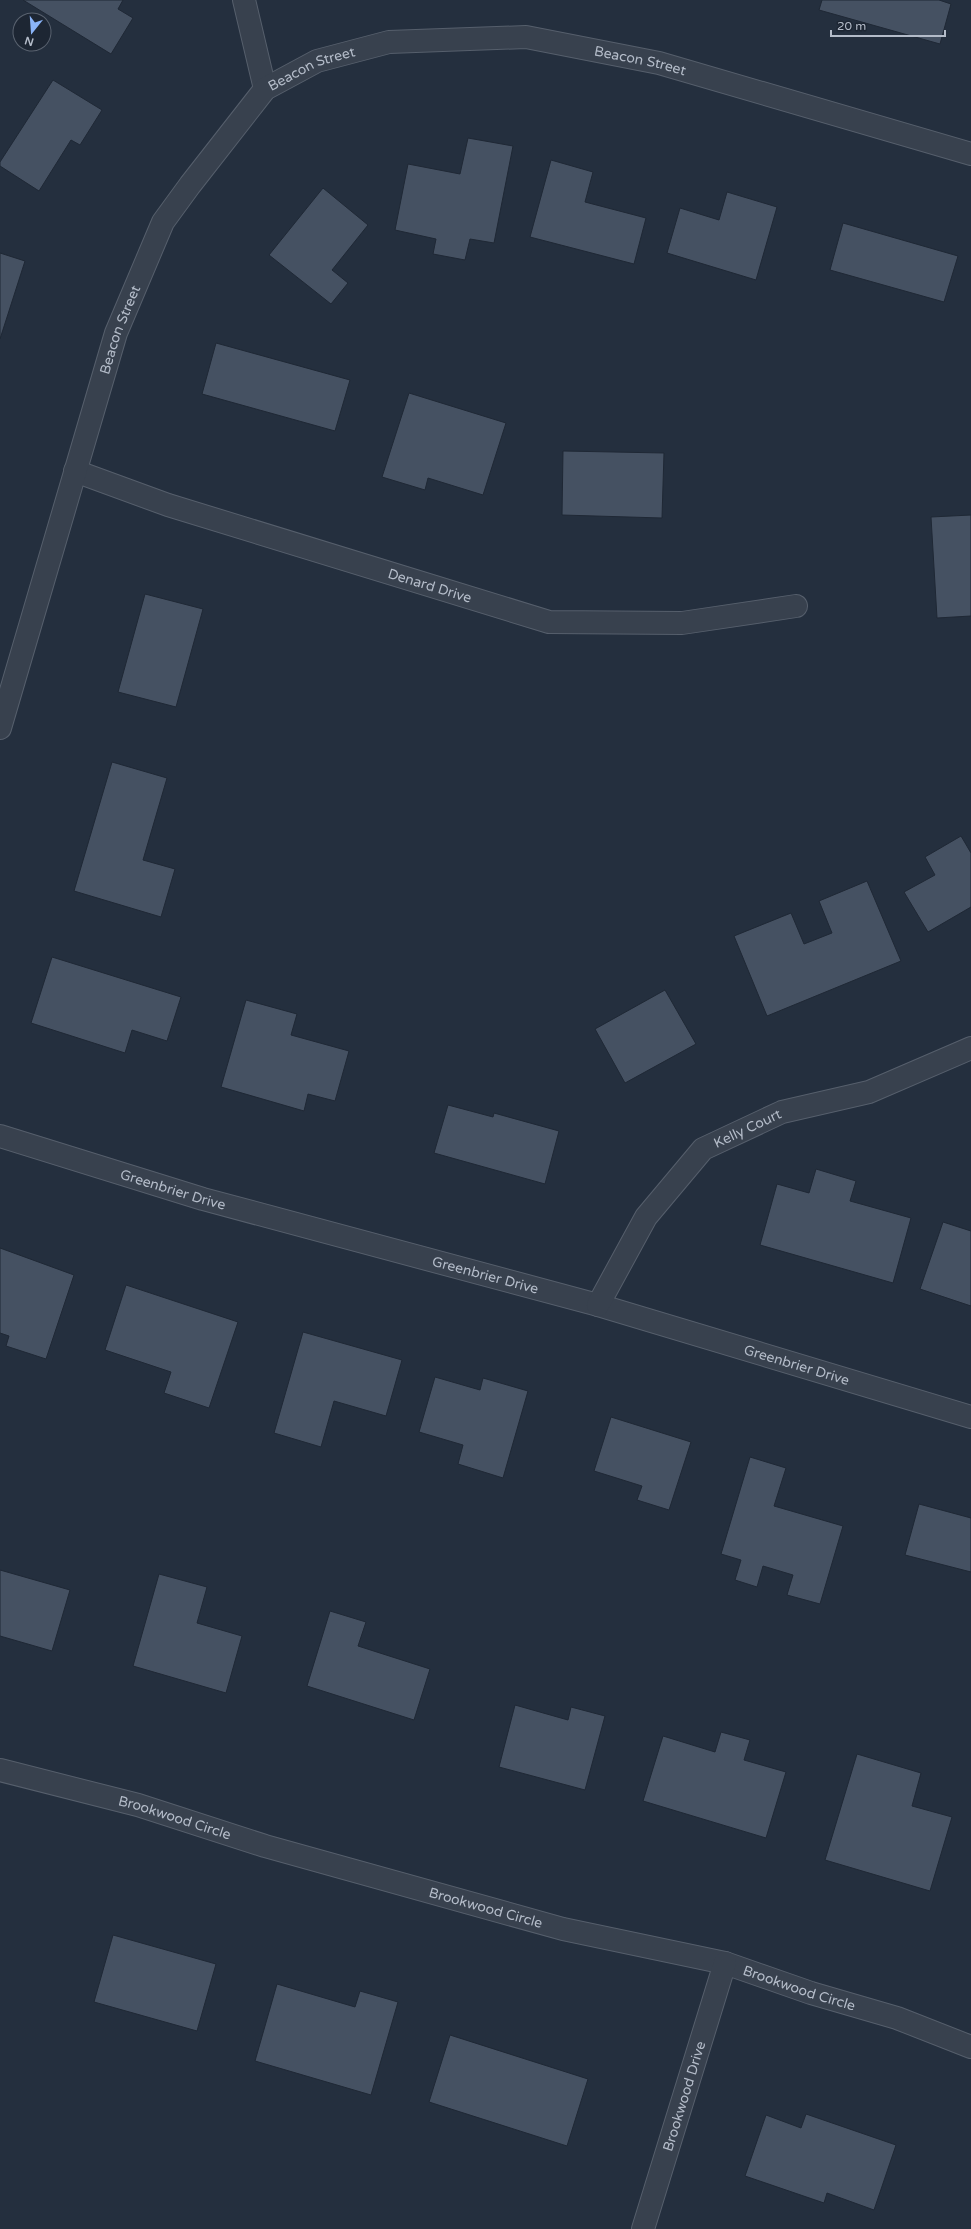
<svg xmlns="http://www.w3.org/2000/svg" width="971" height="2229" font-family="'Varela Round',sans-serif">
<rect width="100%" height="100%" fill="#242f3e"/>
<path fill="#455162" stroke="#1f2835" d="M 23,0 L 123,0 L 118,9 L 133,18 L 111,54 Z
M 822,0 L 939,0 L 951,4 L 940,44 L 819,10 Z
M 53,80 L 102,110 L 80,145 L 71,140 L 39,191 L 0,166 L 0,162 Z
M 468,138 L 513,146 L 494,243 L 470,239 L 465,260 L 433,254 L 436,239 L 395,230 L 408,164 L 460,174 Z
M 551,160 L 593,172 L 585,202 L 646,218 L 634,264 L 530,237 Z
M 323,188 L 368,225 L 332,270 L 348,283 L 331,304 L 269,255 Z
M 727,192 L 777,207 L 756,280 L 667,253 L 680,208 L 719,220 Z
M 843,223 L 958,256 L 944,302 L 830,270 Z
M 0,253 L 25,261 L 0,339 Z
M 216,343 L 350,380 L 335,431 L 202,394 Z
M 409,393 L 506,423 L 483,495 L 428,478 L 425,490 L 382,477 Z
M 563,451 L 664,453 L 662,518 L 562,515 Z
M 971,515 L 971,616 L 937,618 L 931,517 Z
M 145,594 L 203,609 L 176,707 L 118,692 Z
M 112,762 L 167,778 L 143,860 L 175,869 L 161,917 L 74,891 Z
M 961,836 L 971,853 L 971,907 L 928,932 L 904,892 L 935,875 L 925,857 Z
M 867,881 L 901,961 L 767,1016 L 734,936 L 791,913 L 804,944 L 832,933 L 819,901 Z
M 52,957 L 181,997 L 167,1041 L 132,1030 L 125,1053 L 31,1023 Z
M 665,990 L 696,1044 L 625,1083 L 595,1029 Z
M 246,1000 L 297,1014 L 291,1035 L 349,1051 L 335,1101 L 308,1094 L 304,1111 L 221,1087 Z
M 448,1105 L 493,1117 L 494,1113 L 559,1131 L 545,1184 L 434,1153 Z
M 816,1169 L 856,1181 L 850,1201 L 911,1218 L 893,1283 L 760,1245 L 777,1184 L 809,1193 Z
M 943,1222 L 971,1231 L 971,1306 L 920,1289 Z
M 0,1248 L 74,1275 L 46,1359 L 6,1346 L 9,1336 L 0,1333 Z
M 126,1285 L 238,1322 L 209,1408 L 164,1393 L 171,1372 L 105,1350 Z
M 303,1332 L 402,1360 L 386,1416 L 334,1401 L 321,1447 L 274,1433 Z
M 435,1377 L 480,1390 L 483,1378 L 528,1391 L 503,1478 L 458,1464 L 463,1445 L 419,1432 Z
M 611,1417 L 691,1442 L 669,1510 L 637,1500 L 642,1486 L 594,1471 Z
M 750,1457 L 786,1468 L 774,1506 L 843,1526 L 820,1604 L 787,1595 L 793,1575 L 763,1566 L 757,1587 L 735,1580 L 741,1560 L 721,1554 Z
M 919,1504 L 971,1518 L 971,1572 L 905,1555 Z
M 0,1570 L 70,1590 L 52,1651 L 0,1636 Z
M 159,1574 L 207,1587 L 197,1623 L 242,1636 L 226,1693 L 133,1666 Z
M 330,1611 L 366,1622 L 358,1646 L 430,1669 L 414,1720 L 307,1686 Z
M 515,1705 L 568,1720 L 571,1707 L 605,1716 L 585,1790 L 499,1767 Z
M 721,1732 L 750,1740 L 744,1760 L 786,1772 L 766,1838 L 643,1801 L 663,1736 L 715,1752 Z
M 857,1754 L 921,1773 L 912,1806 L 952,1817 L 930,1891 L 825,1860 Z
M 113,1935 L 216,1964 L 197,2031 L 94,2002 Z
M 277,1984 L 355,2007 L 360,1991 L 398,2002 L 371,2095 L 255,2061 Z
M 450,2035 L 588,2079 L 567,2146 L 429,2102 Z
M 806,2114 L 896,2145 L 874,2210 L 827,2193 L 824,2203 L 745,2176 L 766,2115 L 801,2128 Z"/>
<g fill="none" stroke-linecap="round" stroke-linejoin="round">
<defs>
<g id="minor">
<path d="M 244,0 L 265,89"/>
<path id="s1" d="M 75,471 L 168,505 L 549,622 L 682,623 L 796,606"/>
<path id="s2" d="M 0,728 L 116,333 L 163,222 L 190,185 L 265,89 L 317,61 L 389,42 L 526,37 L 659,63 L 971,154"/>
<path id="s3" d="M 0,1136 L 203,1199 L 598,1305 L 971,1417"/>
<path id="s4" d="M 598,1305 L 646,1217 L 703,1149 L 782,1112 L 869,1092 L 971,1048"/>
<path id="s5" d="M 0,1770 L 138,1805 L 265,1846 L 563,1929 L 725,1963 L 811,1993 L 897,2018 L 971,2047"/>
<path id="s6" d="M 643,2229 L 725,1963"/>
</g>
</defs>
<use href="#minor" stroke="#565f6c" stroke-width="24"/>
<use href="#minor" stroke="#38414e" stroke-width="22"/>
</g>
<g text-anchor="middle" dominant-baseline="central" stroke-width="3" stroke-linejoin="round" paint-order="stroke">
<g font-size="14" fill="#b4bcc9" stroke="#1d2633">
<text stroke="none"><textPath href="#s2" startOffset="1087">Beacon Street</textPath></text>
<text stroke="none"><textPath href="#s2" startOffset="751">Beacon Street</textPath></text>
<text stroke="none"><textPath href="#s2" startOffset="416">Beacon Street</textPath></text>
<text stroke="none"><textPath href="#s1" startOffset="373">Denard Drive</textPath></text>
<text stroke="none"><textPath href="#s4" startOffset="238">Kelly Court</textPath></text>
<text stroke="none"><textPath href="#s3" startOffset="181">Greenbrier Drive</textPath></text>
<text stroke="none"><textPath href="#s3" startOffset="505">Greenbrier Drive</textPath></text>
<text stroke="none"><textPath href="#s3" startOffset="829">Greenbrier Drive</textPath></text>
<text stroke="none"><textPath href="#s5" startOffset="181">Brookwood Circle</textPath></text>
<text stroke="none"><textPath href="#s5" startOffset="505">Brookwood Circle</textPath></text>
<text stroke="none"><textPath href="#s5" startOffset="829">Brookwood Circle</textPath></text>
<text stroke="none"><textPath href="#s6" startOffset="139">Brookwood Drive</textPath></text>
</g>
</g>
<g transform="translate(32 32) rotate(197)"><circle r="19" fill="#1d2633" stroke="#59626f"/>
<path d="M0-3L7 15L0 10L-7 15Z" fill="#8ab4f8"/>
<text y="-6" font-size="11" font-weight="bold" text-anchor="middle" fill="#b4bcc9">N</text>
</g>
<path d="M831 30v6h114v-6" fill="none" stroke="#b4bcc9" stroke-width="2"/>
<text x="837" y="30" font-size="12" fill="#b4bcc9" stroke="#1d2633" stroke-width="3" paint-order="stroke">20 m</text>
</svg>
